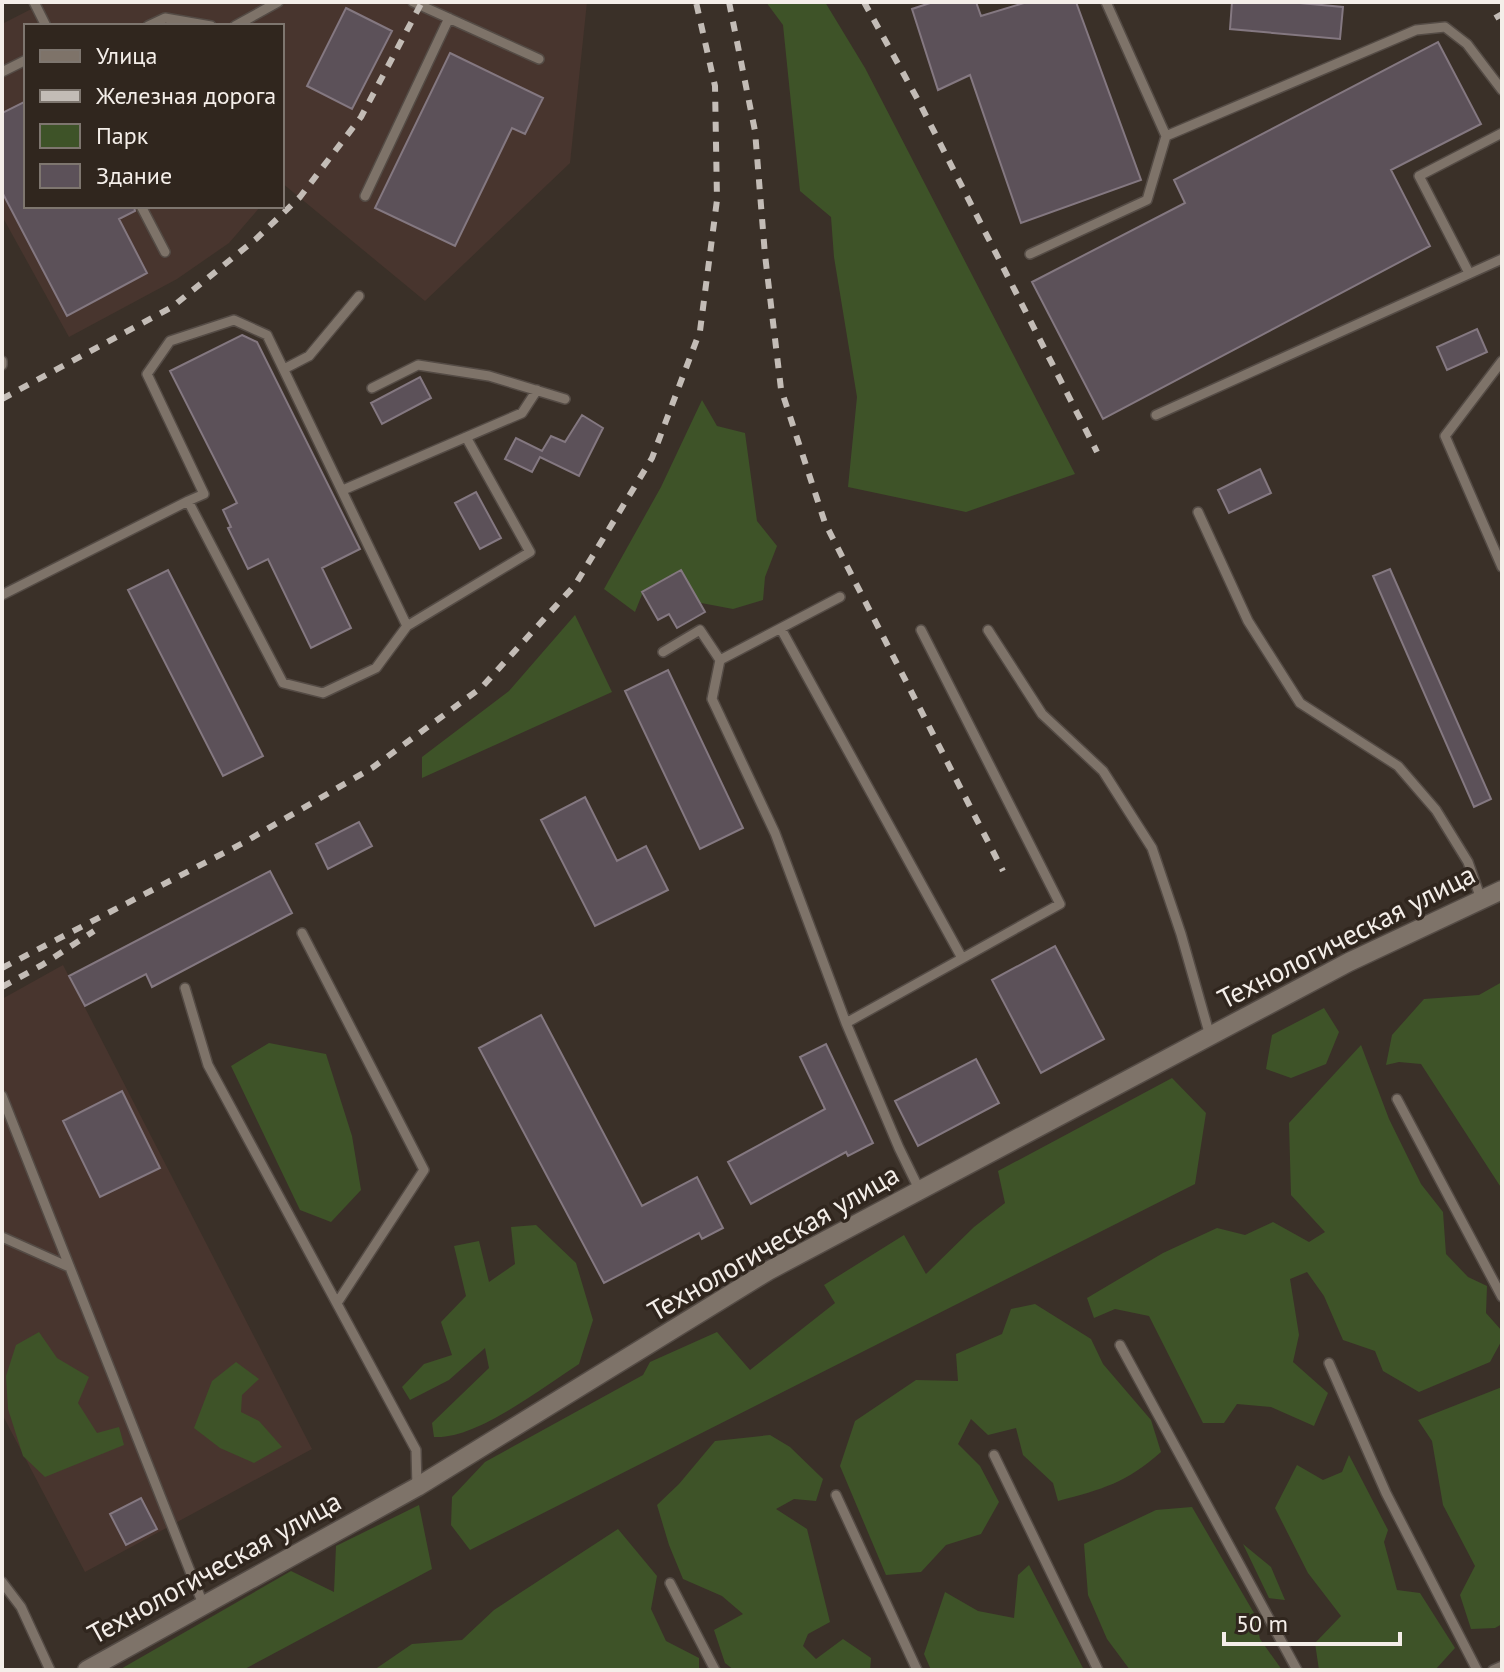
<svg xmlns="http://www.w3.org/2000/svg" width="1504" height="1672" font-family="'PT Sans',sans-serif">
<rect width="100%" height="100%" fill="#3a3028"/>
<path fill="#48352e" d="M 45,2 L 587,2 L 570,163 L 425,301 L 282,183 L 282,26 L 26,26 L 26,206 L 261,206 L 229,243 L 177,279 L 69,337 L 2,216 L 2,24 Z
M 63,965 L 312,1449 L 85,1572 L 2,1414 L 2,999 Z"/>
<path fill="#3e5328" d="M 766,2 L 825,2 L 865,68 L 1075,474 L 966,512 L 848,487 L 857,397 L 834,257 L 831,217 L 800,191 L 783,25 Z
M 702,400 L 717,426 L 745,433 L 757,521 L 777,546 L 765,577 L 763,600 L 733,609 L 643,592 L 635,612 L 604,589 L 661,487 Z
M 575,615 L 612,692 L 422,778 L 422,757 L 509,691 Z
M 1502,982 L 1502,1189 L 1421,1064 L 1399,1062 L 1386,1065 L 1392,1035 L 1424,999 L 1479,995 Z
M 1324,1008 L 1339,1032 L 1326,1064 L 1291,1078 L 1266,1069 L 1272,1035 Z
M 269,1043 L 326,1054 L 352,1136 L 361,1190 L 331,1222 L 300,1210 L 231,1066 Z
M 1361,1045 L 1389,1119 L 1421,1184 L 1443,1212 L 1446,1254 L 1468,1277 L 1487,1286 L 1486,1313 L 1502,1331 L 1502,1340 L 1490,1362 L 1419,1392 L 1383,1371 L 1375,1351 L 1343,1340 L 1324,1296 L 1307,1272 L 1290,1279 L 1299,1335 L 1293,1362 L 1328,1393 L 1314,1426 L 1271,1407 L 1237,1404 L 1224,1423 L 1203,1423 L 1149,1316 L 1115,1309 L 1094,1318 L 1087,1298 L 1163,1253 L 1217,1228 L 1245,1235 L 1273,1222 L 1309,1242 L 1325,1232 L 1291,1195 L 1289,1123 Z
M 1172,1078 L 1206,1113 L 1195,1184 L 470,1550 L 451,1525 L 452,1497 L 485,1462 L 643,1375 L 650,1362 L 717,1332 L 750,1370 L 835,1303 L 824,1285 L 904,1235 L 926,1274 L 974,1227 L 1005,1203 L 998,1171 Z
M 536,1225 L 576,1263 L 593,1320 L 579,1364 C 543,1387 476,1440 434,1437 L 432,1423 L 489,1368 L 485,1348 L 449,1380 L 410,1400 L 402,1387 L 424,1364 L 452,1355 L 441,1322 L 466,1296 L 454,1246 L 479,1241 L 489,1282 L 515,1264 L 511,1227 Z
M 1035,1304 L 1091,1339 L 1103,1364 L 1151,1420 L 1161,1452 C 1126,1483 1103,1489 1058,1501 L 1053,1483 L 1023,1455 L 1016,1428 L 988,1435 L 971,1419 L 958,1444 L 980,1466 L 999,1502 L 981,1534 L 946,1545 L 921,1572 L 886,1575 L 840,1466 L 855,1421 L 916,1380 L 958,1381 L 956,1354 L 1002,1334 L 1011,1309 Z
M 39,1332 L 57,1358 L 89,1377 L 78,1403 L 97,1433 L 119,1427 L 124,1445 L 45,1477 L 23,1456 L 8,1409 L 6,1376 L 16,1345 Z
M 236,1362 L 259,1379 L 242,1395 L 241,1412 L 259,1421 L 282,1447 L 254,1463 L 220,1448 L 194,1428 L 212,1381 Z
M 1502,1387 L 1502,1624 L 1495,1628 L 1471,1629 L 1460,1595 L 1475,1566 L 1443,1505 L 1432,1441 L 1418,1420 Z
M 770,1435 L 790,1447 L 823,1479 L 816,1501 L 794,1499 L 776,1509 L 807,1529 L 830,1622 L 808,1634 L 803,1646 L 816,1659 L 843,1639 L 871,1658 L 870,1670 L 734,1670 L 725,1663 L 714,1630 L 743,1614 L 722,1596 L 683,1579 L 669,1545 L 657,1505 L 679,1484 L 715,1441 Z
M 1349,1455 L 1388,1530 L 1384,1542 L 1397,1590 L 1420,1593 L 1455,1648 L 1435,1670 L 1319,1670 L 1315,1643 L 1341,1616 L 1308,1573 L 1275,1508 L 1297,1465 L 1323,1480 L 1342,1472 Z
M 419,1505 L 432,1569 L 243,1670 L 119,1670 L 291,1571 L 334,1592 L 336,1546 Z
M 1192,1507 L 1254,1613 L 1260,1639 L 1282,1670 L 1130,1670 L 1107,1639 L 1088,1595 L 1084,1544 L 1156,1510 Z
M 618,1529 L 657,1576 L 651,1609 L 666,1641 L 699,1658 L 699,1670 L 374,1670 L 412,1644 L 462,1640 L 494,1610 Z
M 1243,1544 L 1271,1567 L 1285,1600 L 1269,1598 Z
M 1029,1565 L 1084,1670 L 931,1670 L 924,1654 L 945,1592 L 978,1611 L 1014,1618 L 1018,1575 Z"/>
<path fill="#5c5159" stroke="#847881" stroke-width="2" d="M 933,2 L 976,2 L 981,16 L 1027,2 L 1076,2 L 1141,180 L 1021,223 L 970,75 L 938,90 L 912,9 Z
M 1232,2 L 1289,2 L 1343,7 L 1340,39 L 1230,29 Z
M 346,8 L 392,31 L 352,109 L 307,86 Z
M 1438,42 L 1481,124 L 1391,170 L 1430,246 L 1103,419 L 1032,282 L 1185,203 L 1174,180 Z
M 450,53 L 543,98 L 525,134 L 512,128 L 455,246 L 375,208 Z
M 26,101 L 26,206 L 134,206 L 135,211 L 119,219 L 147,273 L 67,316 L 2,192 L 2,113 Z
M 1477,329 L 1487,352 L 1447,370 L 1437,347 Z
M 242,335 L 257,342 L 360,549 L 322,568 L 351,628 L 311,648 L 268,559 L 248,569 L 228,528 L 231,527 L 223,510 L 237,503 L 170,371 Z
M 420,377 L 431,398 L 382,424 L 371,403 Z
M 582,415 L 603,428 L 579,476 L 540,457 L 532,472 L 505,459 L 516,438 L 542,451 L 551,436 L 565,442 Z
M 1260,469 L 1271,493 L 1229,513 L 1218,490 Z
M 476,492 L 501,538 L 480,549 L 455,503 Z
M 1390,569 L 1491,799 L 1474,807 L 1373,576 Z
M 168,570 L 263,756 L 223,776 L 128,590 Z
M 681,570 L 705,612 L 677,628 L 669,614 L 658,620 L 642,592 Z
M 668,670 L 743,828 L 700,849 L 625,691 Z
M 585,797 L 617,861 L 646,846 L 668,890 L 595,926 L 541,820 Z
M 359,822 L 372,846 L 328,869 L 316,844 Z
M 270,871 L 292,913 L 152,987 L 146,974 L 85,1006 L 69,976 Z
M 1055,946 L 1104,1039 L 1041,1073 L 992,980 Z
M 541,1015 L 642,1206 L 697,1177 L 723,1228 L 702,1239 L 699,1233 L 604,1283 L 479,1048 Z
M 826,1044 L 873,1143 L 848,1156 L 846,1152 L 751,1204 L 728,1162 L 825,1109 L 800,1057 Z
M 976,1059 L 999,1103 L 918,1146 L 895,1101 Z
M 122,1091 L 160,1168 L 100,1197 L 63,1121 Z
M 141,1498 L 157,1529 L 126,1545 L 110,1514 Z"/>
<g fill="none" stroke-linecap="round" stroke-linejoin="round">
<defs>
<path id="service" d="M 34,2 L 46,26
M 413,2 L 539,59
M 1106,2 L 1166,136 L 1416,30 L 1445,27 L 1467,44 L 1502,90
M 148,26 L 165,18 L 211,26
M 235,26 L 278,2
M 2,72 L 26,60
M 365,196 L 449,18
M 141,206 L 165,252
M 1030,254 L 1147,200 L 1166,136
M 1469,273 L 1419,176 L 1502,133
M 2,361 L 2,365
M 1502,361 L 1445,436 L 1502,567
M 284,369 L 309,356 L 359,296
M 372,388 L 418,365 L 489,376 L 565,399
M 1156,415 L 1502,259
M 343,490 L 522,413 L 537,390
M 1198,512 L 1248,621 L 1300,703 L 1398,766 L 1436,810 L 1468,862 L 1481,899
M 2,595 L 188,501 L 204,494 L 147,374 L 170,341 L 234,320 L 267,335 L 407,626 L 376,668 L 323,693 L 283,683 L 188,501
M 840,597 L 720,660 L 712,699 L 775,833 L 846,1023 L 899,1148 L 920,1191
M 407,626 L 530,552 L 466,437
M 781,629 L 962,958
M 988,630 L 1042,714 L 1103,771 L 1152,848 L 1181,934 L 1210,1036
M 663,652 L 700,630 L 720,660
M 302,933 L 424,1170 L 337,1303
M 185,988 L 208,1065 L 416,1450 L 417,1487
M 846,1023 L 1060,904 L 921,630
M 2,1096 L 203,1604
M 1397,1099 L 1502,1297
M 2,1237 L 69,1267
M 1120,1345 L 1297,1670
M 1329,1363 L 1386,1493 L 1477,1670
M 994,1455 L 1098,1670
M 836,1495 L 917,1670
M 2,1582 L 21,1607 L 50,1670
M 670,1583 L 715,1670
M 1493,1670 L 1502,1666"/>
<path id="minor" d="M 87,1670 L 417,1487 L 768,1271 L 1349,962 L 1502,890"/>
</defs>
<use href="#service" stroke="#544b45" stroke-width="12"/>
<use href="#minor" stroke="#544b45" stroke-width="21"/>
<use href="#service" stroke="#7e7369" stroke-width="9"/>
<use href="#minor" stroke="#7e7369" stroke-width="18"/>
<path stroke="#c3bcb6" stroke-width="6" stroke-dasharray="10 10" stroke-linecap="butt" d="M 729,2 L 755,131 L 765,255 L 781,389 L 825,523 L 1003,871
M 864,2 L 918,100 L 1097,452
M 1495,18 L 1502,14
M 2,399 L 172,307 L 256,239 L 300,197 L 361,117 L 422,2
M 2,968 L 243,843 L 372,768 L 482,687 L 575,585 L 652,458 L 700,331 L 717,200 L 715,86 L 696,2
M 2,987 L 42,965 L 94,931"/>
</g>
<g text-anchor="middle" dominant-baseline="central" stroke-width="7" stroke-linejoin="round" paint-order="stroke">
<g font-size="28" fill="#f4eee9" stroke="#30261e">
<text transform="translate(1346 936) rotate(-27)">Технологическая улица</text>
<text transform="translate(773 1242) rotate(-30)">Технологическая улица</text>
<text transform="translate(214 1567) rotate(-29)">Технологическая улица</text>
</g>
</g>
<rect width="1504" height="1672" fill="none" stroke="#f4eee9" stroke-width="8"/>
<rect x="24" y="24" width="260" height="184" fill="#30261e" stroke="#7e766f" stroke-width="2"/>
<rect x="40" y="50" width="40" height="12" fill="#7e7369" stroke="#7e766f" stroke-width="2"/>
<text x="96" y="64" font-size="24" fill="#f4eee9">Улица</text>
<rect x="40" y="90" width="40" height="12" fill="#c3bcb6" stroke="#7e766f" stroke-width="2"/>
<text x="96" y="104" font-size="24" fill="#f4eee9">Железная дорога</text>
<rect x="40" y="124" width="40" height="24" fill="#3e5328" stroke="#7e766f" stroke-width="2"/>
<text x="96" y="144" font-size="24" fill="#f4eee9">Парк</text>
<rect x="40" y="164" width="40" height="24" fill="#5c5159" stroke="#7e766f" stroke-width="2"/>
<text x="96" y="184" font-size="24" fill="#f4eee9">Здание</text>
<path d="M1224 1632v12h176v-12" fill="none" stroke="#f4eee9" stroke-width="4"/>
<text x="1236" y="1632" font-size="24" fill="#f4eee9" stroke="#30261e" stroke-width="6" paint-order="stroke">50 m</text>
</svg>
